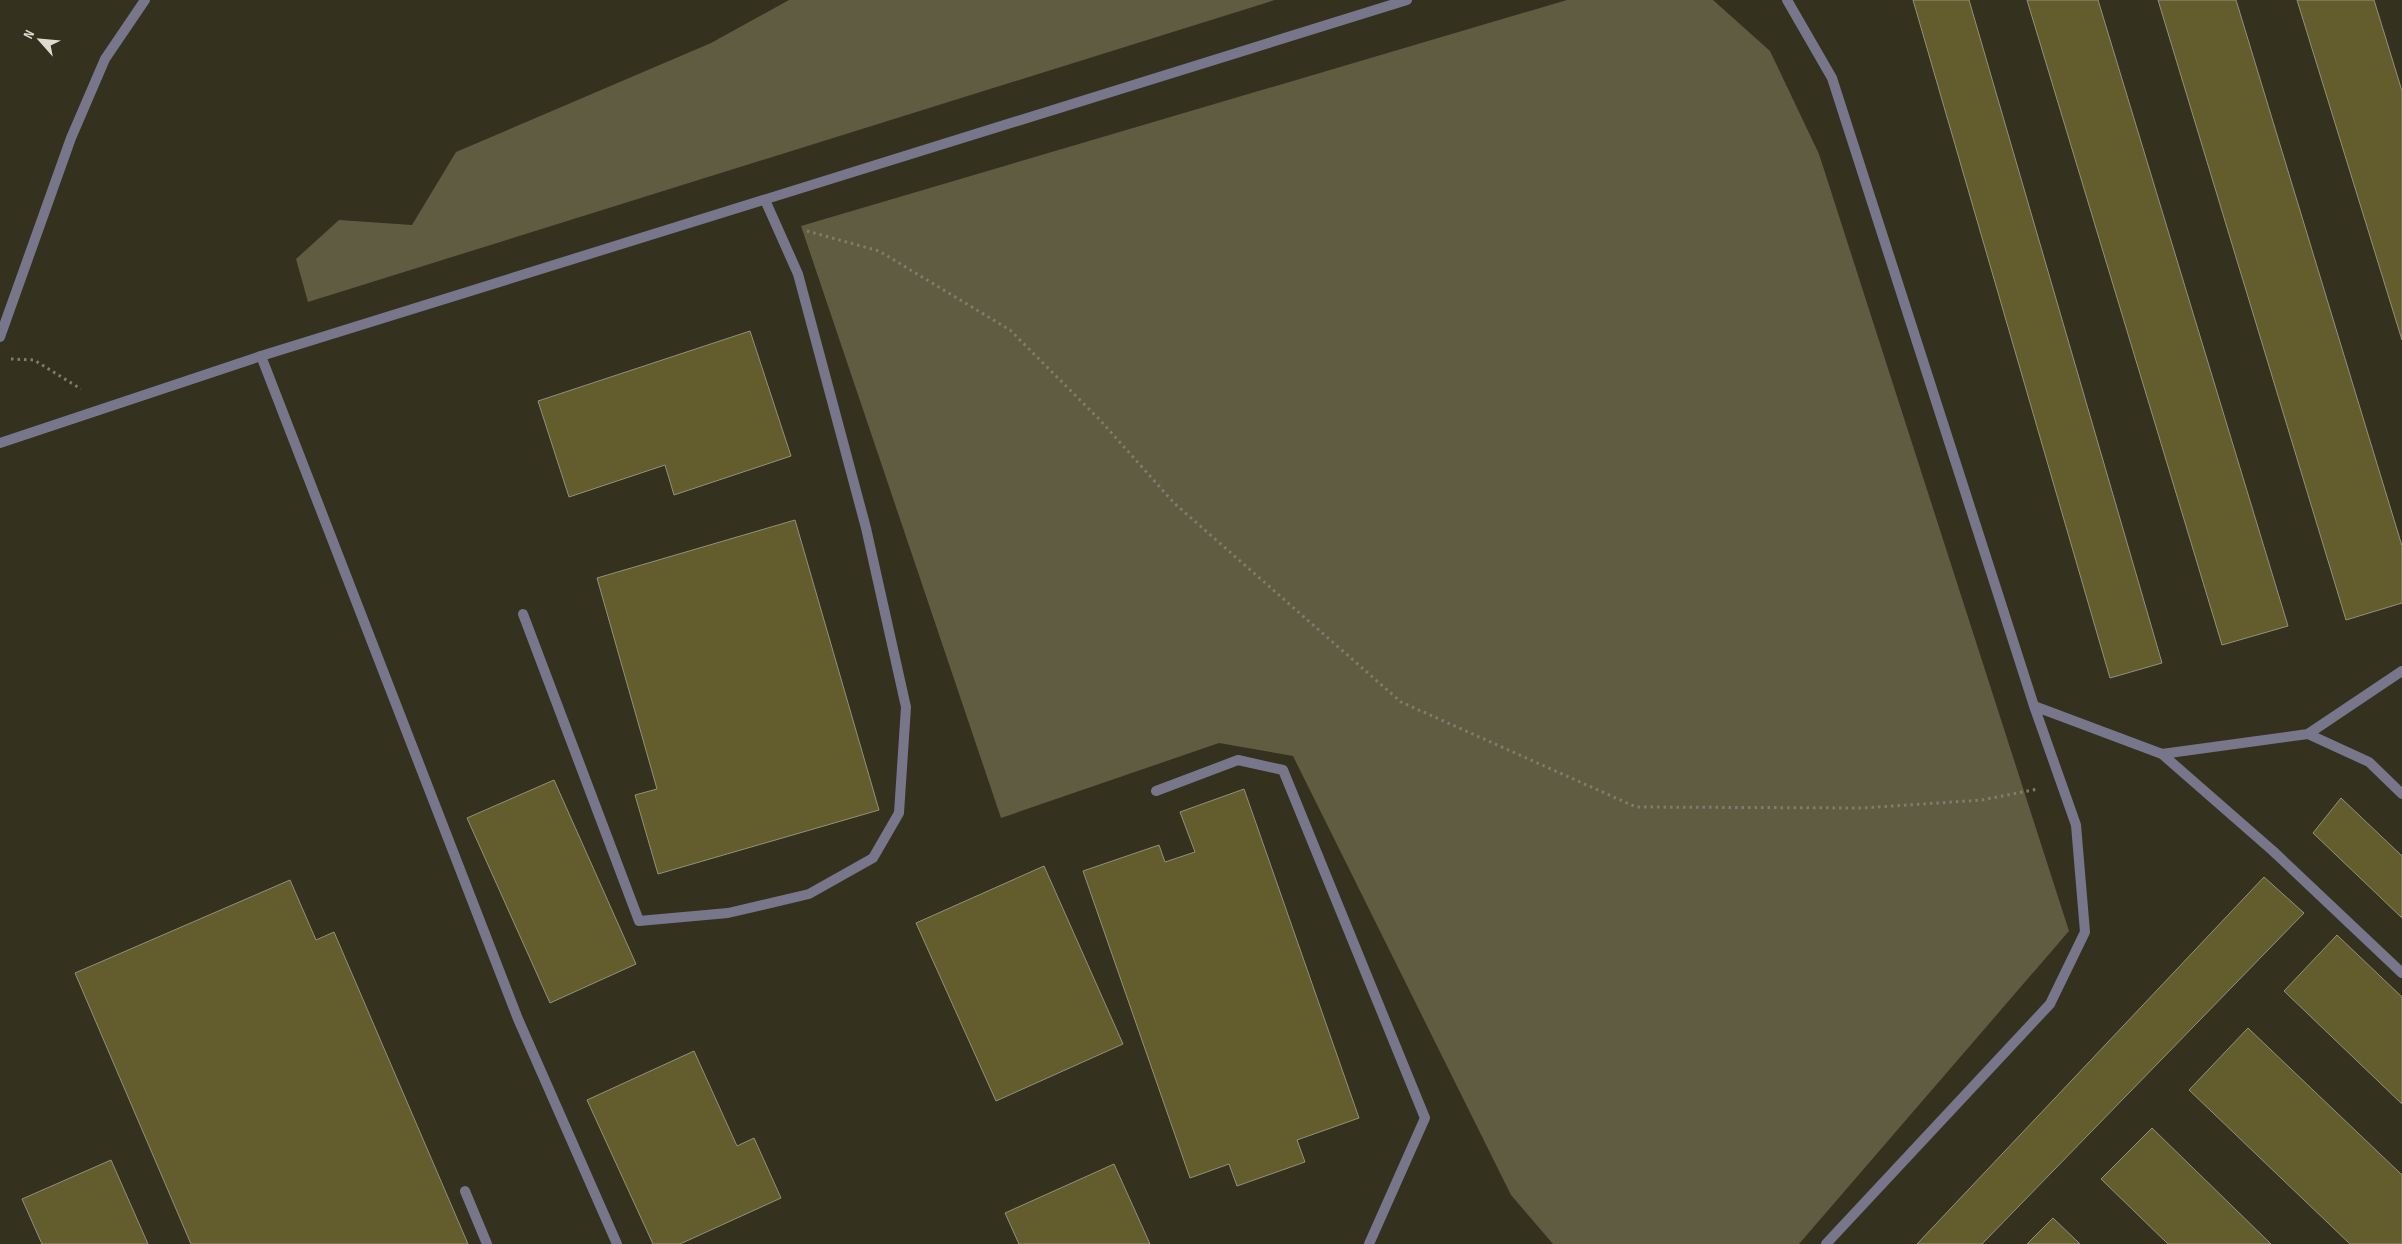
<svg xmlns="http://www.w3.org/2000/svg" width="2402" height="1244" font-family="'Sofia Sans Condensed',sans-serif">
<rect width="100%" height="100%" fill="#34311f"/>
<path fill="#5f5c41" d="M 789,0 L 1275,0 L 308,302 L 296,259 L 339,220 L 412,225 L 456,152 L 711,43 Z
M 1567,0 L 1713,0 L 1770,51 L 1819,154 L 2069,931 L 1799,1244 L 1553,1244 L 1511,1195 L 1293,756 L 1219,743 L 1001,818 L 801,226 Z"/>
<path fill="#635d2d" stroke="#93907b" d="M 1913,0 L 1969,0 L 2162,663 L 2110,678 Z
M 2027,0 L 2098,0 L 2288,626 L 2222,645 Z
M 2158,0 L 2236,0 L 2402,546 L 2402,603 L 2346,620 Z
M 2297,0 L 2374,0 L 2402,91 L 2402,340 Z
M 750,331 L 791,456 L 674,495 L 665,465 L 569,497 L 538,401 Z
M 795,520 L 879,810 L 658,874 L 635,795 L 657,789 L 597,578 Z
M 554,780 L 636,964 L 550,1003 L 467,818 Z
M 1244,789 L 1359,1118 L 1297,1140 L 1305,1162 L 1237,1186 L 1229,1164 L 1190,1178 L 1083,871 L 1159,845 L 1165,862 L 1195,852 L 1180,812 Z
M 2341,798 L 2402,856 L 2402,918 L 2313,833 Z
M 1044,866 L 1123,1044 L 996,1101 L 916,923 Z
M 2264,877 L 2304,913 L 1982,1244 L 1917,1244 Z
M 290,880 L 316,940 L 334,932 L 468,1244 L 191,1244 L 75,973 Z
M 2337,935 L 2402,997 L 2402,1104 L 2284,991 Z
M 2248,1028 L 2402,1175 L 2402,1244 L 2350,1244 L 2189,1090 Z
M 694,1051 L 737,1146 L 754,1138 L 781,1198 L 680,1244 L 653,1244 L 587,1100 Z
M 2152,1128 L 2271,1244 L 2168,1244 L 2101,1179 Z
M 111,1160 L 148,1244 L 42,1244 L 22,1199 Z
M 1114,1164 L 1150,1244 L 1019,1244 L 1005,1213 Z
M 2053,1218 L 2080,1244 L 2027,1244 Z"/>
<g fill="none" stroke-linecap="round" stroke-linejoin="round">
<path stroke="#7f7d6d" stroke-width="3" stroke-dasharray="2.5 4" stroke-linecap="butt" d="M 807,231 L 879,251 L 1010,330 L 1100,420 L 1174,503 L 1401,702 L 1636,807 L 1863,808 L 1982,800 L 2038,789
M 11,359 L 34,360 L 81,389"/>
<path stroke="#77768a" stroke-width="10" d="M 1787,0 L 1832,78 L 2034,706 L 2162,754 L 2308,734 L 2369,762 L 2402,794
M 0,337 L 71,138 L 105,59 L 145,0
M 261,356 L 518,1019 L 617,1244
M 523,614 L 639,921 L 728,913 L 809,894 L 873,858 L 899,813 L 906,707 L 866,528 L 798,274 L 765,200
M 2308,734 L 2402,671
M 2162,754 L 2273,851 L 2402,973
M 1156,791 L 1238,760 L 1283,770 L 1425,1118 L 1369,1244
M 465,1191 L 487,1244
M 1826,1244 L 2050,1004 L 2085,932 L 2076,825 L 2034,706"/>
<path stroke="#77768a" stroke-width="10" d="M 0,443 L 261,356 L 1407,0"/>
</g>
<g transform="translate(40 40) rotate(297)" stroke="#34311f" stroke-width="4" paint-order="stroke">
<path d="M0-4L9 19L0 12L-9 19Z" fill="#dddcd0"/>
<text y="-8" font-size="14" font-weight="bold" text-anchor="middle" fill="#dddcd0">N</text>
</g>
</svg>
